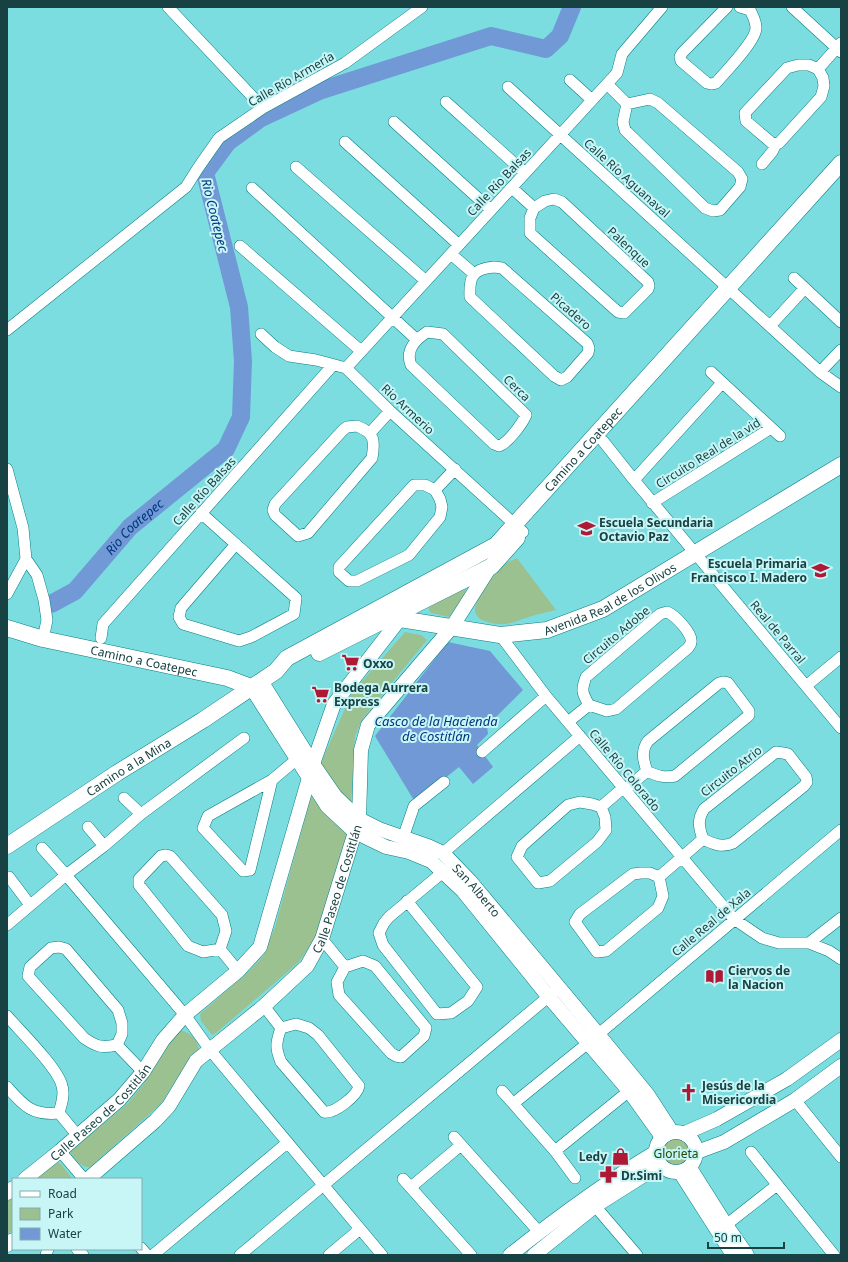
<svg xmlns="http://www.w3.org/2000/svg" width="848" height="1262" font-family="'Noto Sans',sans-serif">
<rect width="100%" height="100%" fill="#7cdde0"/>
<path fill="#9cc191" d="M 517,558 L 556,610 C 549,612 542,613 535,615 C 518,620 507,628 488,622 C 482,621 476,617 475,611 C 473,602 496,570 503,565 C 507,562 513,560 517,558 Z
M 466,588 L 465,595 L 449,617 L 431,613 L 428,608 L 438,600 Z
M 405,632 L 421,635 L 427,640 L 363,718 L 355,736 L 351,806 L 334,786 L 321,765 L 323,758 L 352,693 Z
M 311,796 L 327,817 L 348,834 L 315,939 L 298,963 L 216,1033 L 212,1035 L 201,1021 L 200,1014 L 251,969 L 263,956 L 275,927 Z
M 180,1030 C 191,1033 197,1038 199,1050 L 187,1062 L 161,1104 L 90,1167 C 81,1168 75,1159 70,1152 L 128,1103 L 145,1082 L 163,1051 Z
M661 1153a15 15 0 1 1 30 0a15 15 0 1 1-30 0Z
M 57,1162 L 61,1164 L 71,1177 L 71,1179 L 34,1179 Z
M 13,1194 L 13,1230 L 7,1235 L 7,1197 Z"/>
<path fill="#7099d6" d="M 448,642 L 490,651 L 523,690 L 487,726 L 488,734 L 477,745 L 493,767 L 473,784 L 459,767 L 415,802 L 375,736 Z"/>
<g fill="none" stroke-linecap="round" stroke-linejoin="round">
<path stroke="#7099d6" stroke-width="18" id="s1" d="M 51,604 L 75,591 L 130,527 L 226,449 L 241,417 L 243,361 L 239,307 L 205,173 L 228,142 L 261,118 L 319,91 L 491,36 L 546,49 L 560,36 L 572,7"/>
<defs>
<path id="minor" d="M 168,7 L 263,108
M 727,7 L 682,53 L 680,57 L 681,61 L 707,83 L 711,84 L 716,83 C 725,72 756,41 756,28 C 756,21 753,16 750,10 L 740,7
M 792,7 L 841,52
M 798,65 L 809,65 L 818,69 L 823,78 L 824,86 L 821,97 L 779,143 L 773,144 L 746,121 L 745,113 L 787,68 Z
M 818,69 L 841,43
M 570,80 L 592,100
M 607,84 L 627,104
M 508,87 L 820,372 L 841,387
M 650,99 L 658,103 L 738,172 L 742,179 L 740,187 L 720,210 L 713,211 L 705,208 L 625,130 L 623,122 L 627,104 Z
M 446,102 L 525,173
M 394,122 L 491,210
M 345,142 L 459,245
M 762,164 L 772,152 L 776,144
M 296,167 L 426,281
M 252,188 L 416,339
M 512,188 L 534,208
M 554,199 L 562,202 L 648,282 L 649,286 L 648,289 L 624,313 L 618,312 L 530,233 L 530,218 L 534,208 L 545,201 Z
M 240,246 L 361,351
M 451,254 L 473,273
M 494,267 L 502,268 L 587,343 L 589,348 L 588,353 L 567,377 L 561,380 L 554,376 L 470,297 C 469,277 472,269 494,267 Z
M 794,278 L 841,322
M 770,326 L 805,288
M 7,330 L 186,187 L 198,168 L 219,138 L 263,108 L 345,63 L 422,7
M 427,332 L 443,334 L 526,415 C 522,424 508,443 499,446 L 494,444 L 411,365 C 405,350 415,340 427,332 Z
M 261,334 L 275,347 L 289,356 L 316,360 L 346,368 L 390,411 L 523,532
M 346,368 L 617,73 L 622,54 L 662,7
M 711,372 L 780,436
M 820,372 L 841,350
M 357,426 C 375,433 375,441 372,458 L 308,533 L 298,536 L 275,515 L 273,510 L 275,504 L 343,430 L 347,427 Z
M 370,433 L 390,411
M 603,441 L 634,480 L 841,728
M 7,469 L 23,528 L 26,559 L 7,594
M 634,480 L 722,383
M 414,485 L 425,485 L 435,490 L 440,499 L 442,507 L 440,517 L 409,555 L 357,581 L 349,581 L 339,572 L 339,567 Z
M 435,490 L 455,469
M 652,503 L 771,428
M 201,513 L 296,598 L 294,614 L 251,637 L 239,641 L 183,624 L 179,617 L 181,608 L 236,544
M 26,559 L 37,575 L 44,600 L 47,620 L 43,639
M 667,612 C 675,615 693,634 691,642 C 691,645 689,646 688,648 L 616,709 L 607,711 L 589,705 C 582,693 581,690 586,677 L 660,614 Z
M 500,635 L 546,696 L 734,919 L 762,938 L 779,943 L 809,943 L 829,951 L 841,959
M 101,638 L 103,624 L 333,365
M 723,682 L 728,683 L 749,711 L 749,715 L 747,717 L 675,776 C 664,778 657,776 647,771 C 643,760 641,751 648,741 L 719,683 Z
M 806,686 L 841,657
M 568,722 L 589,705
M 482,752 L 546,696
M 776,752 L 783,753 L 788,754 L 806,777 L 807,782 L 804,786 L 733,843 C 722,848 713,844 703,839 C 699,828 697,820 704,809 Z
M 272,780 L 250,870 L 243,871 L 203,828 L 208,816 L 272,780 L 297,759
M 625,790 L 647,771
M 124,798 L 141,814
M 580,802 L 592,804 L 601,807 L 605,817 L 606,830 L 597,842 L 550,881 L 538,883 L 517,857 L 522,846 L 568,805 Z
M 601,807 L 623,788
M 88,827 L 104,846
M 403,838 L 414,806 L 444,782
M 42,848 L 66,875 L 185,1015 L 210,1050 L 382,1255
M 443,853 L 580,736
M 166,855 L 170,856 L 222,915 L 226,931 L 220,949 L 203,952 L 188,946 L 139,885 L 139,879 L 161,856 Z
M 641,873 L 650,873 L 659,877 L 663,896 L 658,908 L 606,951 L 597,952 L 575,922 L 580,914 L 633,874 Z
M 9,877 L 30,905
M 659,877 L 703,839
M 407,901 L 477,987 L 468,1001 L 451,1013 L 437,1014 L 383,945 L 379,933 L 384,923 L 389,917 L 443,872
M 7,925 L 66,875 L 104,846 L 141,814 L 244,738
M 322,939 L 345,967
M 809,943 L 841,918
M 59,947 L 66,949 L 118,1010 L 122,1023 L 122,1034 L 117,1045 C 101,1048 97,1047 84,1038 L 28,976 L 30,967 L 51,948 Z
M 220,949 L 238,971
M 363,961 L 375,966 L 426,1028 L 424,1036 L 401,1057 L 396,1056 L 391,1053 L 339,995 L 337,982 L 345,967 Z
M 264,1006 L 281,1028
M 7,1016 C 20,1031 58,1068 62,1086 C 65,1095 61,1105 59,1113
M 296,1024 L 309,1028 L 318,1035 L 359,1086 C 357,1096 334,1114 324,1112 L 281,1062 C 275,1048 276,1042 281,1028 Z
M 117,1045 L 143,1072
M 7,1087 C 23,1105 32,1116 59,1113
M 502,1091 L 555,1151 L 575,1178
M 795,1100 L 841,1157
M 514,1103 L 588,1043 L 841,830
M 59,1113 L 78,1136
M 454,1137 L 539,1232
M 60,1151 L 84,1179
M 555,1151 L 629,1091
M 751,1152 L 834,1255
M 403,1179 L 471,1255
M 411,1187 L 461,1145
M 595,1206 L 637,1255
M 726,1225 L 777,1185
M 141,1248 L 147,1255
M 77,1249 L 83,1255
M 46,1255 L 48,1249
M 153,1255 L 287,1143
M 240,1255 L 554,992
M 329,1255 L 360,1229"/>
<g id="tertiary">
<path id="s2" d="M 261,681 L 313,764 L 335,796 L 359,819 L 379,829 L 428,846 L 443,853 L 470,881 L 598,1034 L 648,1095 L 672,1132"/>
<path d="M 251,687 L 327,806 L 355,832 L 386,847 L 409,852 L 431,861 L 463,891 L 548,996 L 629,1091 L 662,1137"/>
<circle cx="676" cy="1152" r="20"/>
<path d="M 685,1133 L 717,1119 L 787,1079 L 841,1040"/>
<path d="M 697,1152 L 724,1142 L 795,1100 L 841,1066"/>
<path d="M 690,1168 L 726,1225 L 747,1255"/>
<path d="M 680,1172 L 733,1255"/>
<path id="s3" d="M 25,1179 L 60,1151 L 119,1100 L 143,1072 L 163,1040 L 185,1015 L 238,971 L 260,947 L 313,764 L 334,704 L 406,611"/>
<path id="s4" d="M 88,1179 L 155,1121 L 169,1106 L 196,1061 L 264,1006 L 307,966 L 322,939 L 359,819 L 361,750 L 368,725 L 452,627 L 492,564"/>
<path d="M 7,1193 L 13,1188"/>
<path d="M 7,1245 L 13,1240"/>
<path d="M 510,1255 C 557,1218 604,1183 656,1152"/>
<path d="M 534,1255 L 595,1206 L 660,1165"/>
</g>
<g id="secondary">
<path id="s5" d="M 388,614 L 400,619 L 500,635 L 547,630 L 603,609 L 841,465"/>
<path id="s6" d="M 7,628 L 43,639 L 227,678 L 251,687"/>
<path d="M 319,653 L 492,566 L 517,538"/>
<path id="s7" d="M 7,846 L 117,773 L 203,720 L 276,671 L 287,658 L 496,545 L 841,163"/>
</g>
</defs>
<use href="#minor" stroke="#057f83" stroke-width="12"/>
<use href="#tertiary" stroke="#057f83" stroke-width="15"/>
<use href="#secondary" stroke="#057f83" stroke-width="17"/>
<use href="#minor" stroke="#fff" stroke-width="11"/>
<use href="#tertiary" stroke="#fff" stroke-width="14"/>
<use href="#secondary" stroke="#fff" stroke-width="16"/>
</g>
<defs>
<symbol id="school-bare" viewBox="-9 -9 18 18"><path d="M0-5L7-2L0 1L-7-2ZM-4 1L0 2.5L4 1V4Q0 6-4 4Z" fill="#ae1a35" stroke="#c8f5f6" stroke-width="2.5" paint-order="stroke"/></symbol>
<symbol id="supermarket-bare" viewBox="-9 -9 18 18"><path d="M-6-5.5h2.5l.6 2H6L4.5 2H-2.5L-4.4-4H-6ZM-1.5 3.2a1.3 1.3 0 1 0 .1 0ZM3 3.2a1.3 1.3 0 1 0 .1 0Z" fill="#ae1a35" stroke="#c8f5f6" stroke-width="2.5" paint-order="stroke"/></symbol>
<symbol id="library-bare" viewBox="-9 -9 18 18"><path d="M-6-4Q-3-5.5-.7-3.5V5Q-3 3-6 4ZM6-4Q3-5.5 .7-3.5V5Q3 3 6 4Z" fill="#ae1a35" stroke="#c8f5f6" stroke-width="2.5" paint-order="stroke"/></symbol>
<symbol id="church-bare" viewBox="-9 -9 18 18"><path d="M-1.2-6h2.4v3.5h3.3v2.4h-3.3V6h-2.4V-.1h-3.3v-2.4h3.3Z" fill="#ae1a35" stroke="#c8f5f6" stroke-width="2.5" paint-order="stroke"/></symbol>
<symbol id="shop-bare" viewBox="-9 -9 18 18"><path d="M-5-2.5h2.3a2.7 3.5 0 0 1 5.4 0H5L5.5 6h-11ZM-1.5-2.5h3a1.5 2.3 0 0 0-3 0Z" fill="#ae1a35" stroke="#c8f5f6" stroke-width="2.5" paint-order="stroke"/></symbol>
<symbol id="pharmacy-bare" viewBox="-9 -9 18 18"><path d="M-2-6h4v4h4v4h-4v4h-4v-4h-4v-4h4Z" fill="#ae1a35" stroke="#c8f5f6" stroke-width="2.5" paint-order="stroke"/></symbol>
</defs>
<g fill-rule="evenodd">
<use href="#school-bare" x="574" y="516" width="25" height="25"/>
<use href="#school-bare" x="808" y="558" width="25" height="25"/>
<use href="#supermarket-bare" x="338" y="650" width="25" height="25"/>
<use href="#supermarket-bare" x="308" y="682" width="25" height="25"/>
<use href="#library-bare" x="702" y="964" width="25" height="25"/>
<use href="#church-bare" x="676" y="1080" width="25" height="25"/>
<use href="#shop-bare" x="608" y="1144" width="25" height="25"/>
<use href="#pharmacy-bare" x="596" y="1162" width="25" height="25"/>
</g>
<g text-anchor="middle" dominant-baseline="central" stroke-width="4" stroke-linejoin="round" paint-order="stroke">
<g font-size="12" fill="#174142" stroke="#c8f5f6">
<text transform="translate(291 79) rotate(-30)">Calle Río Armería</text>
<text transform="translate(627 178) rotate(42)">Calle Río Aguanaval</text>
<text transform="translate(499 182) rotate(-47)">Calle Río Balsas</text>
<text transform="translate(629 247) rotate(43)">Palenque</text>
<text transform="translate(571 311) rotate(41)">Picadero</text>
<text transform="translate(517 388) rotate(44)">Cerca</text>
<text transform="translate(408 409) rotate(43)">Rio Armerio</text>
<text stroke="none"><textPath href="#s7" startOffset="705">Camino a Coatepec</textPath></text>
<text transform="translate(708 453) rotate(-32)">Circuito Real de la vid</text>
<text transform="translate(204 491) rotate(-48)">Calle Río Balsas</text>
<text stroke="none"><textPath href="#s5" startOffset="232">Avenida Real de los Olivos</textPath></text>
<text transform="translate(778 632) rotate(50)">Real de Parral</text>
<text transform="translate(616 635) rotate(-40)">Circuito Adobe</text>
<text stroke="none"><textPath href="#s6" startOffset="141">Camino a Coatepec</textPath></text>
<text stroke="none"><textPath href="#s7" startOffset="145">Camino a la Mina</textPath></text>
<text transform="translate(625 770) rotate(50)">Calle Río Colorado</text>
<text transform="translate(731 771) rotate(-38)">Circuito Atrio</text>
<text stroke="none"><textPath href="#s4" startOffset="391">Calle Paseo de Costitlán</textPath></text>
<text stroke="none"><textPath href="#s2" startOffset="311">San Alberto</textPath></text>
<text transform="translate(711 922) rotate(-40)">Calle Real de Xala</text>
<text stroke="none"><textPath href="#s3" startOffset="101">Calle Paseo de Costitlán</textPath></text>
</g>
<g font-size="12" font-weight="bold" fill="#174142" stroke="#c8f5f6" text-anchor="start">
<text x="599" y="522">Escuela Secundaria<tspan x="599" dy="14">Octavio Paz</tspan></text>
<text x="807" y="563" text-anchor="end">Escuela Primaria<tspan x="807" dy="14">Francisco I. Madero</tspan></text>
<text x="363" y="663">Oxxo</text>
<text x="334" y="687">Bodega Aurrera<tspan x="334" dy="14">Express</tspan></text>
<text x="728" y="970">Ciervos de<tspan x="728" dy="14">la Nacion</tspan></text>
<text x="702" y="1085">Jesús de la<tspan x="702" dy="14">Misericordia</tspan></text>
<text x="607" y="1156" text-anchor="end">Ledy</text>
<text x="621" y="1175">Dr.Simi</text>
</g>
<g font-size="12" fill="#1c4a08" stroke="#c8f5f6">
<text x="676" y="1153">Glorieta</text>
</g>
<g font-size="13" font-style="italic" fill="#00347c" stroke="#c8f5f6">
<text transform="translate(215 215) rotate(76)">Rio Coatepec</text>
<text stroke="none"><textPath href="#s1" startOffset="115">Rio Coatepec</textPath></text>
<text x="436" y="721">Casco de la Hacienda<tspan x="436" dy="15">de Costitlán</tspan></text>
</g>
</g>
<rect width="848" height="1262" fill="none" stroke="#174142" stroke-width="16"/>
<rect x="12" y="1178" width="130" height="72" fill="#c8f5f6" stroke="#81adae"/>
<rect x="20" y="1191" width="20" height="6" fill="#ffffff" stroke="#81adae"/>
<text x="48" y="1198" font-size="12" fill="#174142">Road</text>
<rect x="20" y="1208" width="20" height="12" fill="#9cc191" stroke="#81adae"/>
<text x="48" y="1218" font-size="12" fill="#174142">Park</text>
<rect x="20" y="1228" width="20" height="12" fill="#7099d6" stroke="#81adae"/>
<text x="48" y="1238" font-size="12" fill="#174142">Water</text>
<path d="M708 1242v6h76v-6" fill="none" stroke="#174142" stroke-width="2"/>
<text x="714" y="1242" font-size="12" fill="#174142" stroke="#c8f5f6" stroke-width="3" paint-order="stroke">50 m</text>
</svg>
